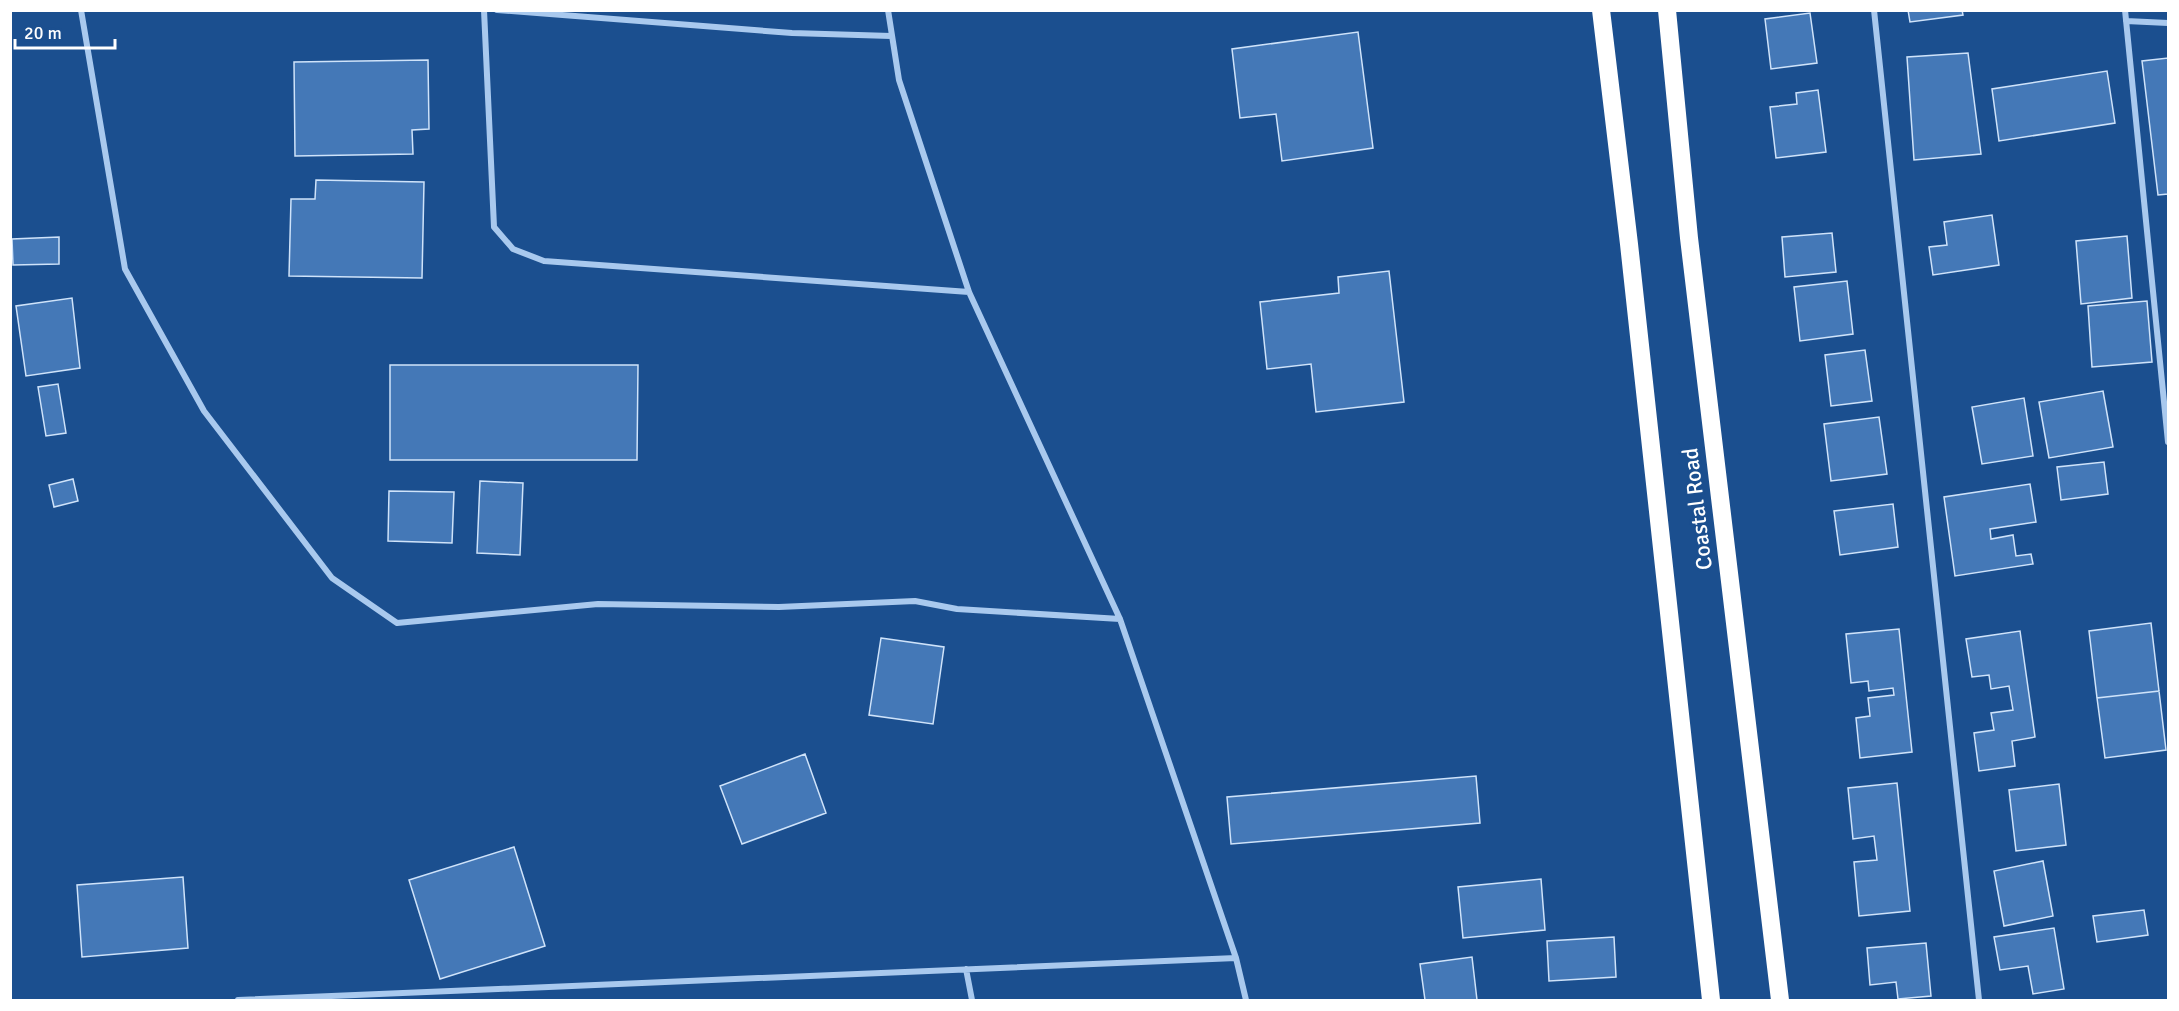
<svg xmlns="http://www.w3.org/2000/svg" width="2179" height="1011" font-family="Signika,sans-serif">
<rect width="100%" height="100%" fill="#1b4f8f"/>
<path fill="#4478b7" stroke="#cfe3fa" stroke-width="1.5" d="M 1908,10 L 1962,10 L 1963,15 L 1910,22 Z
M 1810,13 L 1817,63 L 1771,69 L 1765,19 Z
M 1358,32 L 1373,148 L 1282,161 L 1276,114 L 1240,118 L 1232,49 Z
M 1968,53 L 1981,154 L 1914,160 L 1907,57 Z
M 2168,58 L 2168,194 L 2158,195 L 2142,61 Z
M 428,60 L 429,129 L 412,130 L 413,154 L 295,156 L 294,62 Z
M 2107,71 L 2115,123 L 1999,141 L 1992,89 Z
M 1818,90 L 1826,152 L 1776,158 L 1770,107 L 1797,104 L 1796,93 Z
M 316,180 L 424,182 L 422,278 L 289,276 L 291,199 L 315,199 Z
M 1992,215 L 1999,265 L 1933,275 L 1929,247 L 1947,245 L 1944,222 Z
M 1832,233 L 1836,272 L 1785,277 L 1782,237 Z
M 2127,236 L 2132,298 L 2081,304 L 2076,241 Z
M 59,237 L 59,264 L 13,265 L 12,239 Z
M 1389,271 L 1404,402 L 1316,412 L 1311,364 L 1267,369 L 1260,302 L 1339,293 L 1338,277 Z
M 1847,281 L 1853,334 L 1800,341 L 1794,287 Z
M 72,298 L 80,368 L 26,376 L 16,306 Z
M 2147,301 L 2152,362 L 2092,367 L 2088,306 Z
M 1865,350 L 1872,401 L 1831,406 L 1825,355 Z
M 390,365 L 638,365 L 637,460 L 390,460 Z
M 58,384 L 66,433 L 46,436 L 38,387 Z
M 2103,391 L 2113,447 L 2049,458 L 2039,402 Z
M 2024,398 L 2033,456 L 1982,464 L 1972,407 Z
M 1879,417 L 1887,474 L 1831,481 L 1824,424 Z
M 2104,462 L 2108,494 L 2061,500 L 2057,467 Z
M 73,479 L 78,501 L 54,507 L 49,485 Z
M 480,481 L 523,483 L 520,555 L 477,553 Z
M 2030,484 L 2036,522 L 1990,529 L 1991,539 L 2013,535 L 2016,556 L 2031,554 L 2033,564 L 1955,576 L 1944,497 Z
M 389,491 L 454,492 L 452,543 L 388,541 Z
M 1893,504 L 1898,547 L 1840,555 L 1834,511 Z
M 2151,623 L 2159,691 L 2097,698 L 2089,631 Z
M 1899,629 L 1912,752 L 1860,758 L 1856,718 L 1870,716 L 1868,698 L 1894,695 L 1893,688 L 1869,691 L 1868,681 L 1851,683 L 1846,634 Z
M 2020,631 L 2035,737 L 2012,741 L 2015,766 L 1979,771 L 1974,733 L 1994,730 L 1991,713 L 2013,710 L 2009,686 L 1991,689 L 1989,675 L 1972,677 L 1966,639 Z
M 881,638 L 944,647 L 933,724 L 869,715 Z
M 2159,691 L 2166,750 L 2105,758 L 2097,698 Z
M 805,754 L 826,813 L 742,844 L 720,786 Z
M 1476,776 L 1480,823 L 1231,844 L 1227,797 Z
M 1897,783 L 1910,911 L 1859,916 L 1854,862 L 1877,860 L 1874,836 L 1853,839 L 1848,788 Z
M 2059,784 L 2066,845 L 2016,851 L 2009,790 Z
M 514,847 L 545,946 L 440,979 L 409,880 Z
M 2043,861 L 2053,916 L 2004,926 L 1994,871 Z
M 183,877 L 188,948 L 82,957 L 77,885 Z
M 1541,879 L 1545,930 L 1463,938 L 1458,887 Z
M 2144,910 L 2148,935 L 2097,942 L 2093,916 Z
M 2054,928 L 2064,989 L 2033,994 L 2028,966 L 2000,970 L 1994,937 Z
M 1614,937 L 1616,977 L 1549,981 L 1547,941 Z
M 1926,943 L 1931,996 L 1898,999 L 1896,982 L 1870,985 L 1867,948 Z
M 1472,957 L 1477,1000 L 1425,1000 L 1420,964 Z"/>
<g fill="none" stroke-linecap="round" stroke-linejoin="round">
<path stroke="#a9c9ee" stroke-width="6" d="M 81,10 L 125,269 L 204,411 L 332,578 L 397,623 L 598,604 L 779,607 L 915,601 L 957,609 L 1120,619
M 484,10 L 494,227 L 513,249 L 544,261 L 969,292
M 497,10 L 792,33 L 891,36
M 888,10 L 899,80 L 969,292 L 1120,619 L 1236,958 L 1246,1000
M 1874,10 L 1979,1000
M 2125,10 L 2168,442
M 2126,21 L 2168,23
M 966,969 L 972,1000
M 238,1000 L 1236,958"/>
<path stroke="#fff" stroke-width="18" d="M 1601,10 L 1629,244 L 1711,1000
M 1667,10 L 1689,238 L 1780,1000"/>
</g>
<g text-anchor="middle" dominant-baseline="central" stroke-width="5" stroke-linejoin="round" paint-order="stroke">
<g font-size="22" fill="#fff" stroke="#1b4f8f">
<text transform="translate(1697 509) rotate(-97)">Coastal Road</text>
</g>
</g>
<rect width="2179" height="1011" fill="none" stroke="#ffffff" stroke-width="24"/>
<path d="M15 39v9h100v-9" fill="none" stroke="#ffffff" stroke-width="3"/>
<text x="24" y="39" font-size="18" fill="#ffffff" stroke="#1b4f8f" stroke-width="4.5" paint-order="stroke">20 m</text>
</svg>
